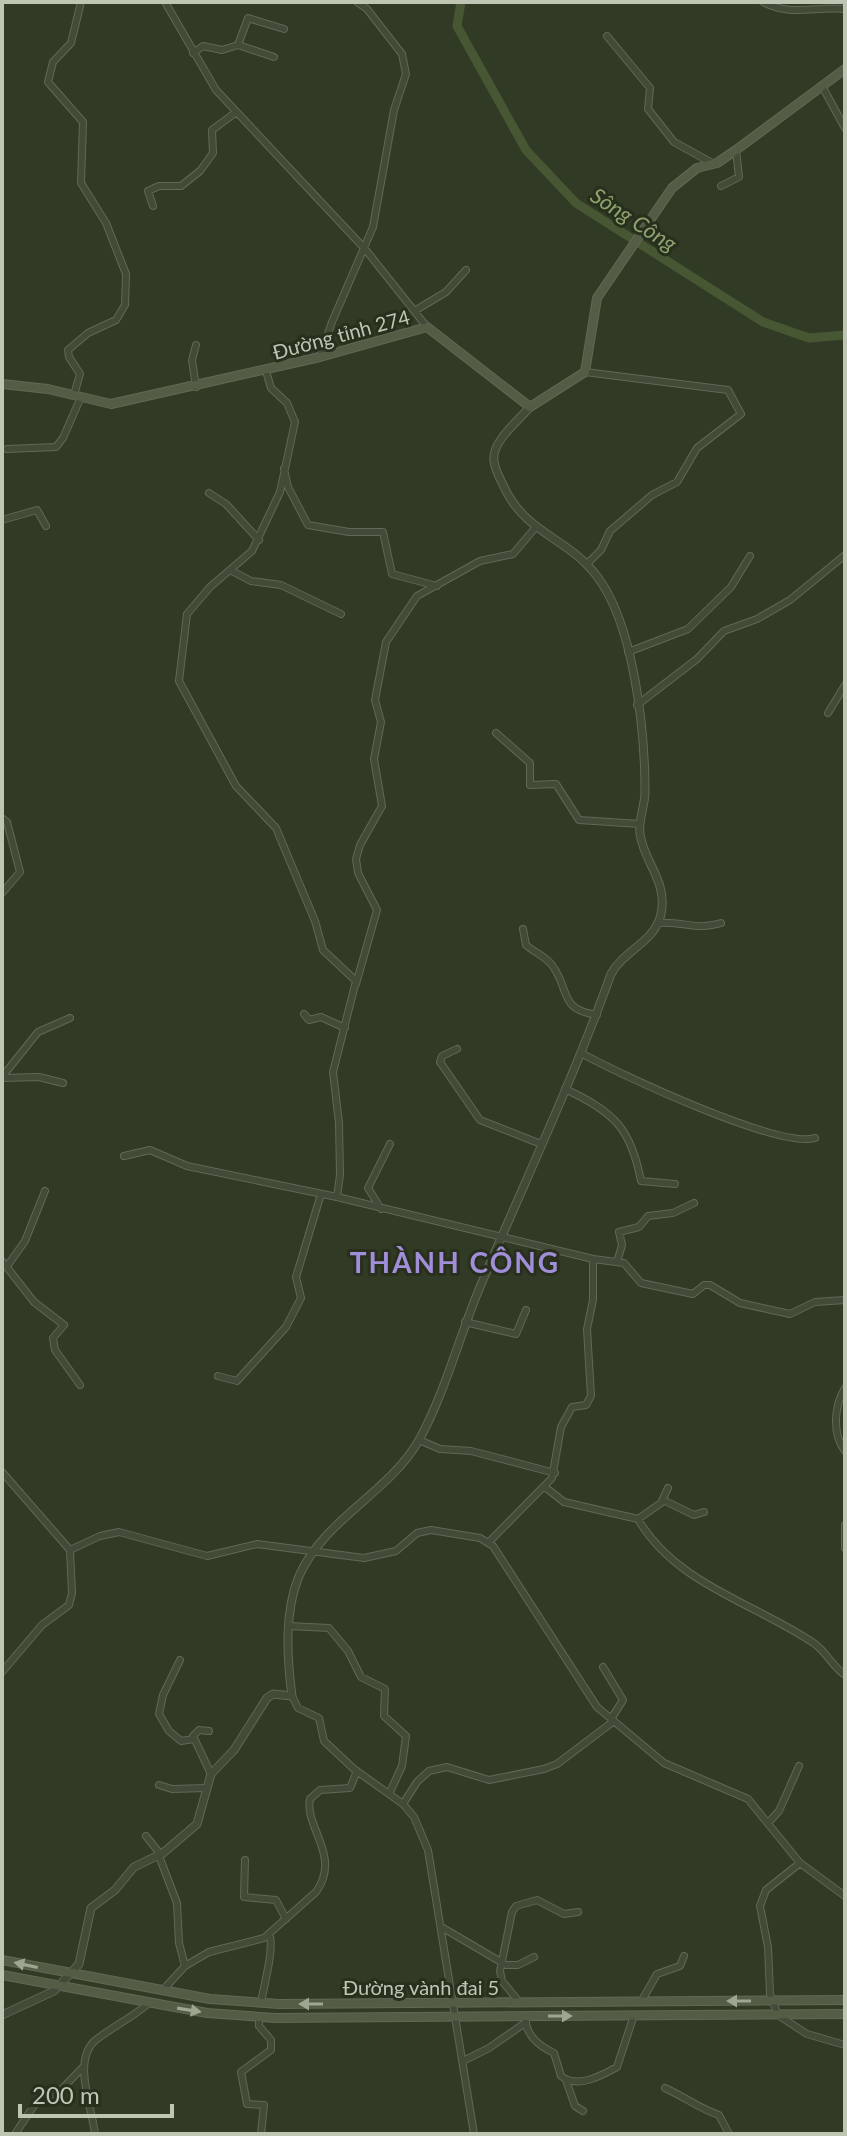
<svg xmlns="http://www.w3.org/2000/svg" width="847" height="2136" font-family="Lato,sans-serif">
<rect width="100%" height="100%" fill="#313a24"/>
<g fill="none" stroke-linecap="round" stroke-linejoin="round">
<path stroke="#485733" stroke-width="9" d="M 461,2 L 457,26 L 526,150 L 576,203 L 763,322 L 809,338 L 845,335"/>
<defs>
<path id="minor" d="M 165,2 L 216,90 L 365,249 L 427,327
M 763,2 C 791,17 815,6 845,9
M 607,36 L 650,88 L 648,109 L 674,142 L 714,164
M 238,45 L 248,18 L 284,29
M 193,53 L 203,46 L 222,50 L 238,45 L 274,57
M 822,86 L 845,128
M 721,186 L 739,177 L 736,150
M 153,206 L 148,191 L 159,186 L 181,186 L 200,171 L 213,153 L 212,130 L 235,113
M 416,310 L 446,292 L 466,270
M 196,345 L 192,360 L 196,387
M 320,357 L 332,322 L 373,227 L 394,110 L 406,74 L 402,54 L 367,9 L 357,2
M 266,371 L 271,388 L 287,403 L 295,422 L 280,492 L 252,551 L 210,587 L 187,614 L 179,681 L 236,786 L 276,828 L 315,921 L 323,950 L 356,981 L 333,1072 L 339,1123 L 340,1175 L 337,1197
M 585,372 L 728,390 L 741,414 L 697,448 L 677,482 L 652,495 L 610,531 L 601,550 L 587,564
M 74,395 L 80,374 L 69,357 L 68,350 L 88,333 L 116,320 L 125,305 L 126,274 L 106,223 L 81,183 L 83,122 L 48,82 L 53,62 L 71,43 L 81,2
M 7,449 L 56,447 L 63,438 L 81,397
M 284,469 L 288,487 L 308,525 L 349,532 L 383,532 L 392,574 L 437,586
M 209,493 L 226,504 L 259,540
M 2,520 L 37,510 L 46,526
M 230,570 L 251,581 L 281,585 L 341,614
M 628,652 L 688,629 L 731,587 L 750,556
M 637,705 L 697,659 L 724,631 L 757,619 L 790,600 L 845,555
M 828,713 L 845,685
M 496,733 L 530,763 L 530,785 L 556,784 L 579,820 L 640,824
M 2,818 L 7,822 L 20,872 L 2,893
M 658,923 C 685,921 696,931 721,923
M 523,929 L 526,945 C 534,952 545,956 552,965 C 571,991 558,1009 597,1015
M 356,984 L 377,910 L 358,873 L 356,859 L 360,845 L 382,806 L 374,759 L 381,722 L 375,700 L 386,642 L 417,596 L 480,561 L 513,554 L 535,528
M 304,1014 L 309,1020 L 321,1017 L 345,1028
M 457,1049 L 442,1056 L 440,1062 L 480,1120 L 541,1144
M 581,1053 C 619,1074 779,1149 815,1138
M 2,1077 L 38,1032 L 70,1018
M 2,1078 L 39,1077 L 63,1083
M 565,1089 C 615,1112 631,1129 641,1181 L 675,1184
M 124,1156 L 150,1150 L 187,1166 L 337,1197 L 593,1259 L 624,1263 L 641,1283 L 693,1294 L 704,1285 L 710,1285 L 740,1303 L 790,1314 L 815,1302 L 845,1300
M 381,1209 L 368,1188 L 390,1144
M 2,1261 L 34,1302 L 64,1325 L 53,1338 L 55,1350 L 80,1385
M 617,1262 L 622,1245 L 619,1232 L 639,1227 L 648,1216 L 673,1213 L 694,1203
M 8,1265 L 25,1241 L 45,1191
M 465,1322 L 516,1334 L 526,1310
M 218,1376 L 237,1381 L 286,1327 L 301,1298 L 296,1277 L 321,1194
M 845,1388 C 834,1406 832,1434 845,1451
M 419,1440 L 440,1449 L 471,1451 L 555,1473
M 2,1472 L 70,1550 L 72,1593 L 69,1605 L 42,1625 L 2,1672
M 545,1487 L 564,1502 L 638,1519 L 661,1503 L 668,1488
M 663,1500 L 694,1515 L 704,1512
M 638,1519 C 675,1584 757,1604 815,1644 C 826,1652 833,1667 845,1675
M 845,1525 L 845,1548
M 489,1542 L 552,1478 L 561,1427 L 572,1407 L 586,1405 L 591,1396 L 587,1329 L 593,1300 L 593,1259
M 70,1550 L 100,1536 L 119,1532 L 207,1556 L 257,1544 L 364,1558 L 396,1551 L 417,1533 L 431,1530 L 480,1538 L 493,1546 L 597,1707 L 664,1763 L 748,1799 L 800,1863 L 845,1896
M 289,1626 L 329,1628 L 348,1651 L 361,1677 L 385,1689 L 384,1716 L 406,1736 L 402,1766 L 390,1792
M 180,1660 L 163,1695 L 159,1714 L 169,1731 L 181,1741 L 194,1739
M 603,1667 L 623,1700 L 611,1719
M 292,1696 L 298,1708 L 319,1718 L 324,1741 L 354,1769 L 403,1804 L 414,1817 L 428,1850 L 474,2134
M 209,1731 L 199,1730 L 193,1736 L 211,1774
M 159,1785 L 172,1789 L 207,1788
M 403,1804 L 417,1782 L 429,1771 L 447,1767 L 489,1780 L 544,1769 L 557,1764 L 614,1721
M 768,1823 L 779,1811 L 799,1766
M 146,1836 L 161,1855
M 159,1856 L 177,1903 L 179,1943 L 185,1966
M 245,1860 L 244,1897 L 276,1900 L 286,1919
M 800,1863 L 766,1890 L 760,1906 L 768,1947 L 770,1994 L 778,2015 L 807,2034 L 845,2045
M 443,1928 L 506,1965 L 518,1965 L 534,1957
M 163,1990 L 185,1966 L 209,1952 L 264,1938 L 316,1892 C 342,1856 304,1827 310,1799 L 320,1790 L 350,1788 L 357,1771
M 641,2002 L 657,1974 L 680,1966 L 684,1956
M 261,2003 C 264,1985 275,1946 269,1934
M 520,2003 L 502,1981 L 500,1971 L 512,1912 L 516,1906 L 537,1900 L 564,1914 L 578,1912
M 526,2016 C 524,2034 539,2046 554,2053 L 561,2076 C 577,2089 601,2076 617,2067 L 634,2015
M 259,2017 L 259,2026 L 271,2040 L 271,2050 L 241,2072 L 247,2104 L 264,2105 L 261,2134
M 463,2061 L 489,2048 L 525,2023
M 566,2080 L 575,2106 L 583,2111
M 665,2088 C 685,2097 700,2109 719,2115 L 729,2134
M 15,2134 L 39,2098 L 58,2093 L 84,2066
M 95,2134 C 92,2107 71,2058 97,2039 C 114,2026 133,2017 149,2003"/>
<path id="tertiary" d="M 2,2015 L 54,1991 L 79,1964 L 91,1908 L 115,1890 L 134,1867 L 163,1853 L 197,1824 L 211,1774 L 234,1750 L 267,1698 L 273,1694 L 292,1696 C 287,1658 284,1612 299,1576 C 325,1518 389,1493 419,1440 C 445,1393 459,1337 480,1287 C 524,1183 573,1080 611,974 C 624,950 655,942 661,914 C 668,881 644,863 640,834 C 638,820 645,806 645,792 C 645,731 634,623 596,575 C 568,538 527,534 505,489 C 501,480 495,471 494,461 C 491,442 519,420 530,407"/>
<path id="secondary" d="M 2,384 L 48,389 L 111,404 L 320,357 L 427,327 L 530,407 L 585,372 L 597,298 L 672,188 L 697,168 L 717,163 L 736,150 L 845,69
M 2,1960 L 210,1999 L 279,2004 L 845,2000
M 2,1975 L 207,2013 L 275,2018 L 845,2014"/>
</defs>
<use href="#minor" stroke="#616856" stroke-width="8"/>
<use href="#tertiary" stroke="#616856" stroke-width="9"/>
<use href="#secondary" stroke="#616856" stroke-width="10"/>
<use href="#minor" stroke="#434a38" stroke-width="6"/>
<use href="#tertiary" stroke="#434a38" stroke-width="7"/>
<use href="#secondary" stroke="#535d46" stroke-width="8"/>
</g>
<defs><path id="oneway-solid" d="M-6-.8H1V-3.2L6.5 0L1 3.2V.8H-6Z" transform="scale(2)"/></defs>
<g fill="#9ea692">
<use href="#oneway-solid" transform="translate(26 1965) rotate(-168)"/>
<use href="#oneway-solid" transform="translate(739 2001) rotate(180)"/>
<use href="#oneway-solid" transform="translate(311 2004) rotate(180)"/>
<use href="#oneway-solid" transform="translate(189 2010) rotate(9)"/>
<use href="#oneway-solid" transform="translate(560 2016)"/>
</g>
<g text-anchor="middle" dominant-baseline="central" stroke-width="6" stroke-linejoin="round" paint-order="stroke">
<g font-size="20" fill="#bec6b3" stroke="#282f1d">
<text transform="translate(341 334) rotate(-15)">Đường tỉnh 274</text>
<text x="421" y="1987">Đường vành đai 5</text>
</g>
<g font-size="22" font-style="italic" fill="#8ea26f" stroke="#282f1d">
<text transform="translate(634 219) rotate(33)">Sông Công</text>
</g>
<g font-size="28" font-weight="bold" letter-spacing="2" fill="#a18ed9" stroke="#282f1d">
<text x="455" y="1262">THÀNH CÔNG</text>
</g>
</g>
<rect width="847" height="2136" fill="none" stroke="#bec6b3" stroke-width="8"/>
<path d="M20 2104v12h152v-12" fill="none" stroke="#bec6b3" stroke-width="4"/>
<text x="32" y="2104" font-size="24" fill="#bec6b3" stroke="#282f1d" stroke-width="6" paint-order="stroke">200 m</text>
</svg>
